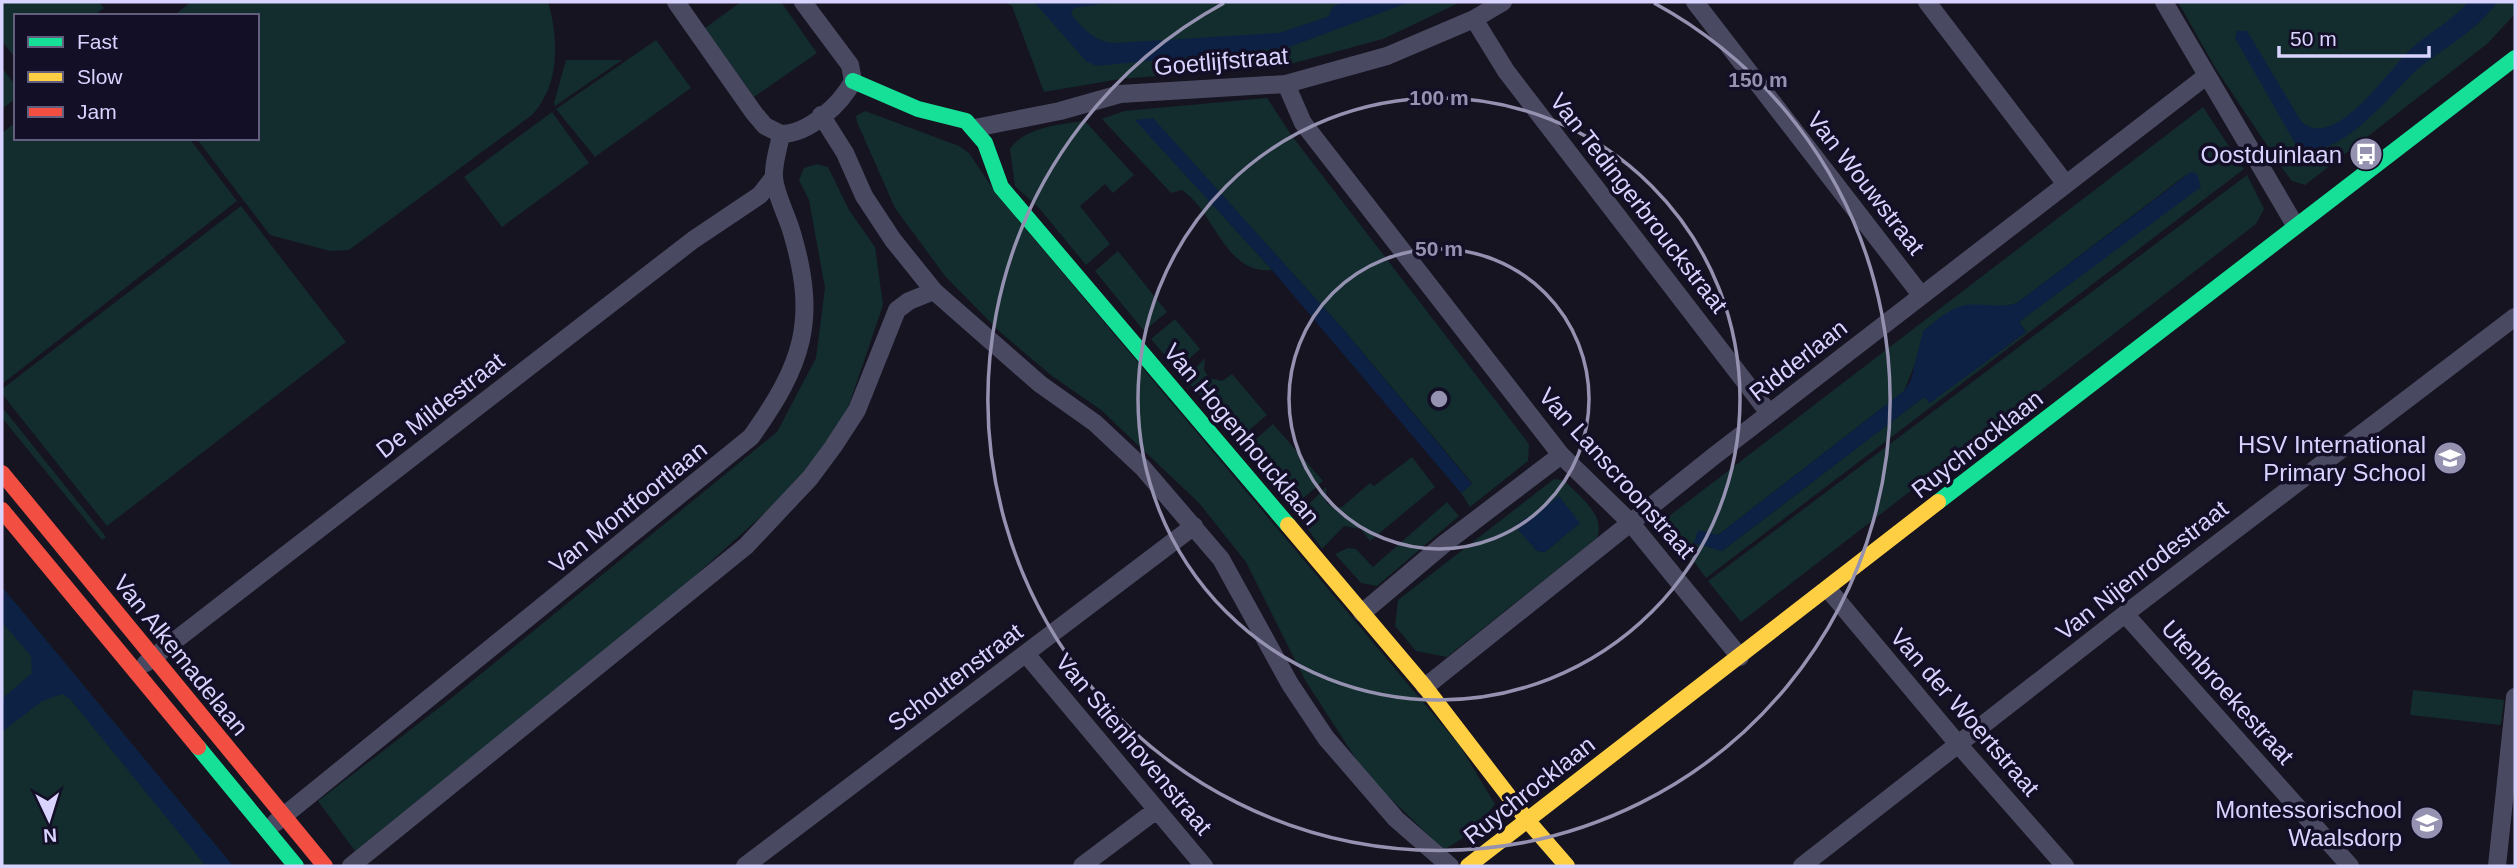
<svg xmlns="http://www.w3.org/2000/svg" width="2517" height="868" font-family="Helvetica,sans-serif">
<rect width="100%" height="100%" fill="#161421"/>
<path fill="#132c2d" fill-rule="evenodd" d="M 2,2 L 99,2 L 104,8 L 93,16 L 16,16 L 16,59 L 2,41 Z
M 191,2 L 548,2 C 559,39 560,85 532,115 L 349,250 L 330,251 L 270,235 L 196,138 L 257,138 L 257,16 L 173,16 Z
M 741,2 L 781,2 L 817,53 L 754,97 L 705,28 Z
M 1003,2 L 1461,2 L 1383,39 L 1283,66 L 1120,79 L 1044,92 L 1012,6 Z
M 2178,2 L 2515,2 L 2515,14 L 2487,44 L 2305,185 L 2292,181 L 2282,168 L 2216,69 Z
M 656,40 L 691,88 L 595,157 L 556,109 Z
M 566,60 L 622,60 L 555,106 L 554,103 Z
M 2,68 L 16,86 L 16,98 L 2,109 Z
M 1267,98 L 1292,136 L 1529,444 L 1528,461 L 1470,507 L 1461,493 L 1472,483 L 1343,329 L 1153,119 L 1136,120 L 1272,270 C 1225,275 1215,212 1182,190 L 1171,193 L 1102,119 L 1124,111 Z
M 2203,107 L 2244,169 L 1706,578 L 1664,520 ZM 2190,172 L 2019,322 L 2026,332 L 1929,403 L 1925,396 L 1722,551 L 1698,530 L 1718,535 L 1904,391 L 1915,364 L 1968,305 L 2002,308 L 2017,303 Z
M 865,111 L 959,146 L 969,153 L 998,196 L 1460,746 L 1495,804 L 1475,830 L 1444,850 L 1367,776 L 1305,680 L 1246,562 L 1199,503 L 1101,410 L 1052,376 L 1000,332 L 945,276 L 895,208 L 857,122 L 856,116 Z
M 552,112 L 589,163 L 502,227 L 464,177 Z
M 1085,121 L 1134,175 L 1113,193 L 1105,184 L 1080,206 L 1110,244 L 1086,265 L 1039,208 L 1015,186 L 1010,149 C 1025,127 1061,124 1085,121 Z
M 16,122 L 16,138 L 189,138 L 237,201 L 2,384 L 2,133 Z
M 817,164 L 828,167 L 849,210 L 875,247 L 883,305 L 849,405 L 827,445 L 786,494 L 667,601 L 355,851 L 318,801 L 449,700 L 777,432 L 816,358 L 825,288 L 809,200 L 799,180 L 804,168 Z
M 2247,175 L 2264,209 L 2256,224 L 1741,622 L 1708,581 Z
M 241,206 L 346,342 L 107,526 L 2,394 L 2,389 Z
M 1118,251 L 1167,312 L 1144,331 L 1095,271 Z
M 1175,319 L 1200,349 L 1177,370 L 1151,339 Z
M 1205,358 L 1204,370 L 1209,378 L 1222,381 L 1232,374 L 1267,415 L 1237,440 L 1186,379 Z
M 2,407 L 106,537 L 102,540 L 2,418 Z
M 1273,424 L 1323,481 L 1299,502 L 1249,445 Z
M 1412,457 L 1435,487 L 1370,541 L 1361,529 L 1344,526 L 1322,549 L 1298,515 L 1326,487 L 1327,503 L 1334,508 L 1342,507 L 1370,483 L 1374,486 Z
M 1554,479 L 1564,480 C 1579,497 1606,514 1597,538 L 1447,657 L 1416,651 L 1395,626 L 1398,600 ZM 1527,517 L 1532,519 L 1580,522 L 1545,552 L 1537,551 L 1516,526 Z
M 1447,502 L 1459,516 L 1377,586 L 1361,583 L 1335,554 L 1348,548 L 1356,549 L 1373,567 Z
M 2,587 L 233,866 L 2,866 Z
M 2413,690 L 2504,700 L 2501,725 L 2410,715 Z"/>
<path fill="#0d2144" d="M 1034,2 L 1114,2 L 1074,8 L 1071,13 C 1080,27 1097,43 1114,43 L 1279,33 L 1373,2 L 1410,2 L 1289,47 L 1096,66 L 1086,61 Z
M 2468,2 L 2497,2 C 2476,32 2447,45 2419,68 C 2392,91 2334,171 2295,143 L 2235,38 L 2237,31 L 2247,31 L 2301,121 C 2335,154 2389,68 2413,47 C 2431,31 2452,21 2468,2 Z
M 1153,118 L 1343,329 L 1472,484 L 1461,493 L 1272,270 L 1135,120 Z
M 2191,172 L 2197,174 L 2201,187 L 2019,322 L 2026,332 L 1930,403 L 1924,397 L 1722,551 L 1694,543 L 1698,530 L 1718,535 L 1904,391 L 1911,380 L 1923,331 C 1936,321 1950,307 1967,305 C 1985,303 1999,309 2017,303 Z
M 1559,496 L 1580,523 L 1545,552 L 1537,551 L 1515,526 L 1527,517 L 1532,518 Z
M 2,587 L 233,866 L 206,866 L 70,699 L 62,694 L 42,701 L 2,732 L 2,699 L 32,673 L 31,656 L 2,622 Z"/>
<g fill="none" stroke-linecap="round" stroke-linejoin="round">
<path stroke="#0d2144" stroke-width="21" d="M 1340,15 L 1372,2"/>
<path stroke="#4a4962" stroke-width="18" d="M 676,2 L 754,113 L 765,126 L 781,134 C 809,134 841,104 853,81 L 850,65 L 803,2
M 1695,2 L 1921,295
M 1927,2 L 2065,183
M 2164,2 L 2295,225
M 1474,19 L 1506,71 L 1769,413
M 1286,84 L 1303,123 L 1561,455 L 1630,522 L 1740,657
M 821,115 L 845,153 L 864,196 L 893,240 L 934,291 L 1040,384 L 1095,423 L 1143,468 L 1221,559 L 1290,684 L 1326,738 L 1396,819 L 1450,866
M 975,128 L 1060,111 L 1120,94 L 1286,84 L 1387,56 L 1474,19 L 1503,2
M 1828,589 L 1958,744 L 2065,866
M 1362,613 L 1444,544 L 1561,455
M 2125,614 L 2350,866
M 1026,654 L 1204,866
M 146,663 L 693,240 L 760,195 L 774,177
M 1425,687 L 1714,456 L 2205,77
M 275,823 L 751,437 C 803,364 818,321 792,233 C 787,215 775,194 774,177 C 773,163 779,147 781,134
M 351,866 L 746,546 L 810,478 L 833,447 L 857,410 L 897,310 L 909,301 L 934,291
M 745,866 L 1194,526
M 1082,866 L 1155,811
M 1802,866 L 2125,614 L 2515,317
M 2497,866 L 2515,697"/>
<path stroke="#16e098" stroke-width="16" d="M 853,81 L 918,109 L 966,121 L 985,143 L 1001,187 L 1288,525
M 1938,502 L 2515,58
M 198,747 L 296,866"/>
<path stroke="#ffcf43" stroke-width="16" d="M 1288,525 L 1425,687 L 1527,820 L 1567,866
M 1468,866 L 1938,502"/>
<path stroke="#f24e42" stroke-width="16" d="M 2,473 L 325,866
M 2,510 L 198,747"/>
</g>
<g fill="none" stroke="#9591b1" stroke-width="3.5">
<circle cx="1439" cy="399" r="150"/>
<circle cx="1439" cy="399" r="301"/>
<path d="M1654 3A451 451 0 1 1 1224 3"/>
</g>
<defs>
<symbol id="bus-disc" viewBox="-11 -11 22 22"><circle r="9.5" fill="#9591b1" stroke="#130f26"/><path d="M-5-6H5V4H4V6H2V4H-2V6H-4V4H-5ZM-3.5-4V0h7V-4ZM-3.5 1.2v1.5H-2V1.2ZM2 1.2v1.5H3.5V1.2Z" fill="#fff"/></symbol>
<symbol id="school-disc" viewBox="-11 -11 22 22"><circle r="9.5" fill="#9591b1" stroke="#130f26"/><path d="M0-5L7-2L0 1L-7-2ZM-4 1L0 2.5L4 1V4Q0 6-4 4Z" fill="#fff"/></symbol>
</defs>
<g fill-rule="evenodd">
<use href="#bus-disc" x="2347" y="135" width="38" height="38"/>
<use href="#school-disc" x="2431" y="439" width="38" height="38"/>
<use href="#school-disc" x="2408" y="804" width="38" height="38"/>
</g>
<g text-anchor="middle" dominant-baseline="central" stroke-width="7" stroke-linejoin="round" paint-order="stroke">
<g font-size="24" fill="#d9d4ff" stroke="#130f26">
<text transform="translate(1221 61) rotate(-5)">Goetlijfstraat</text>
<text transform="translate(1866 183) rotate(52)">Van Wouwstraat</text>
<text transform="translate(1639 203) rotate(52)">Van Tedingerbrouckstraat</text>
<text transform="translate(1798 360) rotate(-38)">Ridderlaan</text>
<text transform="translate(440 405) rotate(-38)">De Mildestraat</text>
<text transform="translate(1242 434) rotate(50)">Van Hogenhoucklaan</text>
<text transform="translate(1977 444) rotate(-38)">Ruychrocklaan</text>
<text transform="translate(1617 473) rotate(48)">Van Lanscroonstraat</text>
<text transform="translate(628 507) rotate(-39)">Van Montfoortlaan</text>
<text transform="translate(2142 570) rotate(-38)">Van Nijenrodestraat</text>
<text transform="translate(181 655) rotate(51)">Van Alkemadelaan</text>
<text transform="translate(955 677) rotate(-37)">Schoutenstraat</text>
<text transform="translate(2228 692) rotate(48)">Utenbroekestraat</text>
<text transform="translate(1965 712) rotate(49)">Van der Woertstraat</text>
<text transform="translate(1134 744) rotate(50)">Van Stienhovenstraat</text>
<text transform="translate(1529 790) rotate(-38)">Ruychrocklaan</text>
</g>
<g font-size="24" fill="#d9d4ff" stroke="#130f26" text-anchor="end">
<text x="2342" y="154">Oostduinlaan</text>
<text x="2426" y="444">HSV International<tspan x="2426" dy="28">Primary School</tspan></text>
<text x="2402" y="809">Montessorischool<tspan x="2402" dy="28">Waalsdorp</tspan></text>
</g>
</g>
<circle cx="1439" cy="399" r="10" fill="#9591b1" stroke="#130f26" stroke-width="3.5"/>
<g font-size="21" text-anchor="middle" font-weight="bold" fill="#9591b1" stroke="#130f26" stroke-width="7" stroke-linejoin="round" paint-order="stroke">
<text x="1758" y="87">150 m</text>
<text x="1439" y="105">100 m</text>
<text x="1439" y="256">50 m</text>
</g>
<rect width="2517" height="868" fill="none" stroke="#d9d4ff" stroke-width="7"/>
<rect x="14" y="14" width="245" height="126" fill="#130f26" stroke="#625e7d" stroke-width="2"/>
<rect x="28" y="37" width="35" height="10" fill="#16e098" stroke="#625e7d" stroke-width="2"/>
<text x="77" y="49" font-size="21" fill="#d9d4ff">Fast</text>
<rect x="28" y="72" width="35" height="10" fill="#ffcf43" stroke="#625e7d" stroke-width="2"/>
<text x="77" y="84" font-size="21" fill="#d9d4ff">Slow</text>
<rect x="28" y="107" width="35" height="10" fill="#f24e42" stroke="#625e7d" stroke-width="2"/>
<text x="77" y="119" font-size="21" fill="#d9d4ff">Jam</text>
<g transform="translate(49 819) rotate(176)" stroke="#130f26" stroke-width="5" paint-order="stroke">
<path d="M0-5L12 26L0 18L-12 26Z" fill="#d9d4ff"/>
<text y="-10" font-size="19" font-weight="bold" text-anchor="middle" fill="#d9d4ff">N</text>
</g>
<path d="M2279 46v10h150v-10" fill="none" stroke="#d9d4ff" stroke-width="3.5"/>
<text x="2290" y="46" font-size="21" fill="#d9d4ff" stroke="#130f26" stroke-width="5" paint-order="stroke">50 m</text>
</svg>
